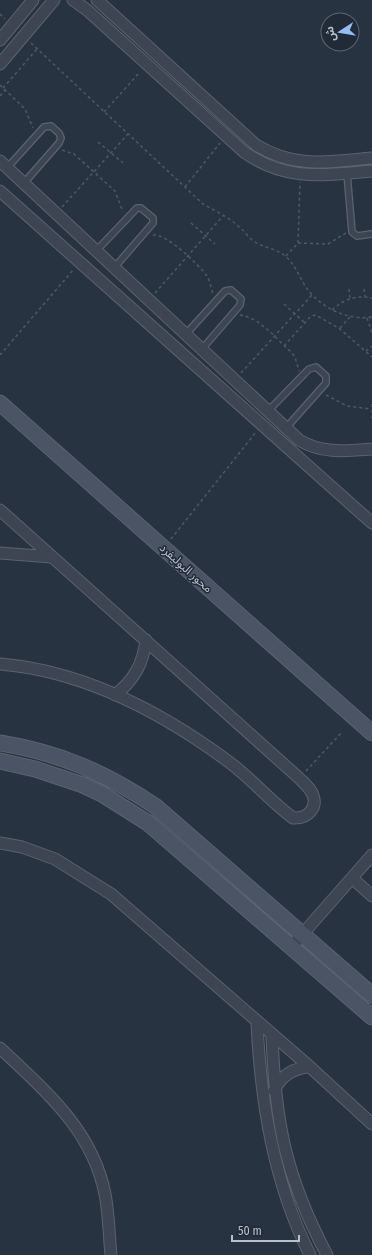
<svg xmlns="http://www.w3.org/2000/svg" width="372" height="1255" font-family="'Fira Sans Condensed','Noto Sans Arabic',sans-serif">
<rect width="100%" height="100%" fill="#283341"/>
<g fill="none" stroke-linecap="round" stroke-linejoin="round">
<defs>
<path id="lane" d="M 7,168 L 44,127 L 51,126 L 59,133 L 61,138 L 59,143 L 24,183
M 347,173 L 352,232 L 357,236 L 372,234
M 96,251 L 137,208 L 141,208 L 153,218 L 153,223 L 114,268
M 186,334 L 225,291 L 231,290 L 241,299 L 240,305 L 202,349
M 268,411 L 309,369 L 316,367 L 326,376 L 326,383 L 286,428"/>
<path id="street" d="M 73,0 L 87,10 L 244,152 C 286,182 324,175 372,171
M 97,0 L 256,145 C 296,169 328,162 372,158
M 0,40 L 33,0
M 0,64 L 54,0
M 0,161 L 299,440 C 322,454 346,451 372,449
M 0,191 L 372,523
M 0,510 L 299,778 C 304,783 309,787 312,793 C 319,807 308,819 293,818 C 270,801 252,779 229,762 C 163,713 84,671 0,664
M 0,553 L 51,557
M 115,695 C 134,680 143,664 146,640
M 0,843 L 22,847 L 55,859 L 111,894 L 310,1067 L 372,1124
M 352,878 L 372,896
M 292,946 L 372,855
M 257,1024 C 261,1104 274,1183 310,1255
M 272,1036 C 275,1122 286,1178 327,1255
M 0,1048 C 45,1091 92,1129 105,1194 C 109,1214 109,1235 111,1255
M 274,1091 C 281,1075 293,1068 310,1067"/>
<path id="secondary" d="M 0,403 L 372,733
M 0,743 C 60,753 104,772 155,806 L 372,995
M 0,761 L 35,769 L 83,785 L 102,794 L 148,823 L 372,1017"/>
</defs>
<use href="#lane" stroke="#5a636e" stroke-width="8"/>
<use href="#street" stroke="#5a636e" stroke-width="13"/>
<use href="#secondary" stroke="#5a636e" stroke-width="17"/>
<path stroke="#485d5f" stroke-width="1.5" stroke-dasharray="3 3" stroke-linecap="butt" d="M 0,14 L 5,19
M 31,43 L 203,204 C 215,211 229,217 239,227 C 245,231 248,238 255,242 C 264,248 276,248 285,256 C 294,263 298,274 304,284 C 317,306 346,321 372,317
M 0,85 L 25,109 L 33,128
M 3,88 L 37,49
M 0,96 L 5,90
M 104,112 L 140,72
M 98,142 L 123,163
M 62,150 L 74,154 L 115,191 L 123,212
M 185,187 L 220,143
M 62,207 L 128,134
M 191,223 L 215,244
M 153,235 C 166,233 199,265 207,276 C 210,281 211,288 213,294
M 298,243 L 328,244 L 346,233
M 286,256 L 298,243 L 300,182
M 349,289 L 350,298
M 364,289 L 365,297
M 155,293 L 223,216
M 284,304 L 305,323
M 332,310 C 344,299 356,295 372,298
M 240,315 C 261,318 276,339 291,352 L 295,357 L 299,371
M 367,318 L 372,333
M 340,328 L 351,316
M 284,346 L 311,316 L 316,315 L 340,329 L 372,357
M 366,351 L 372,346
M 0,355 L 74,269
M 241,373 L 312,295
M 326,395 L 347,406 L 371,409
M 372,404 L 372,419
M 171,539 L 256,432
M 306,771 L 342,732"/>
<use href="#lane" stroke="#3c4551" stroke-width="5.5"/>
<use href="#street" stroke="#3c4551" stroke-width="11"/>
<use href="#secondary" stroke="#4a5464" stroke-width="15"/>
</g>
<g text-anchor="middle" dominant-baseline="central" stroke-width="3" stroke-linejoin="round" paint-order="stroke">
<g font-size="12" fill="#b9c0cb" stroke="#212a37">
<text transform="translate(186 568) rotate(42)">محور البوليفرد</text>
</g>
</g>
<g transform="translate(340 32) rotate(258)"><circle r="19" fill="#212a37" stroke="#5e6672"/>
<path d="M0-3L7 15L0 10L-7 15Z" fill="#95bcf4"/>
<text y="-6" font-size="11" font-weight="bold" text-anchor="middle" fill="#b9c0cb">ش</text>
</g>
<path d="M232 1235v6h67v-6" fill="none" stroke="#b9c0cb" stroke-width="2"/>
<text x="238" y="1235" font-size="12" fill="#b9c0cb" stroke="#212a37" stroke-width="3" paint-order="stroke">50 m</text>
</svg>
